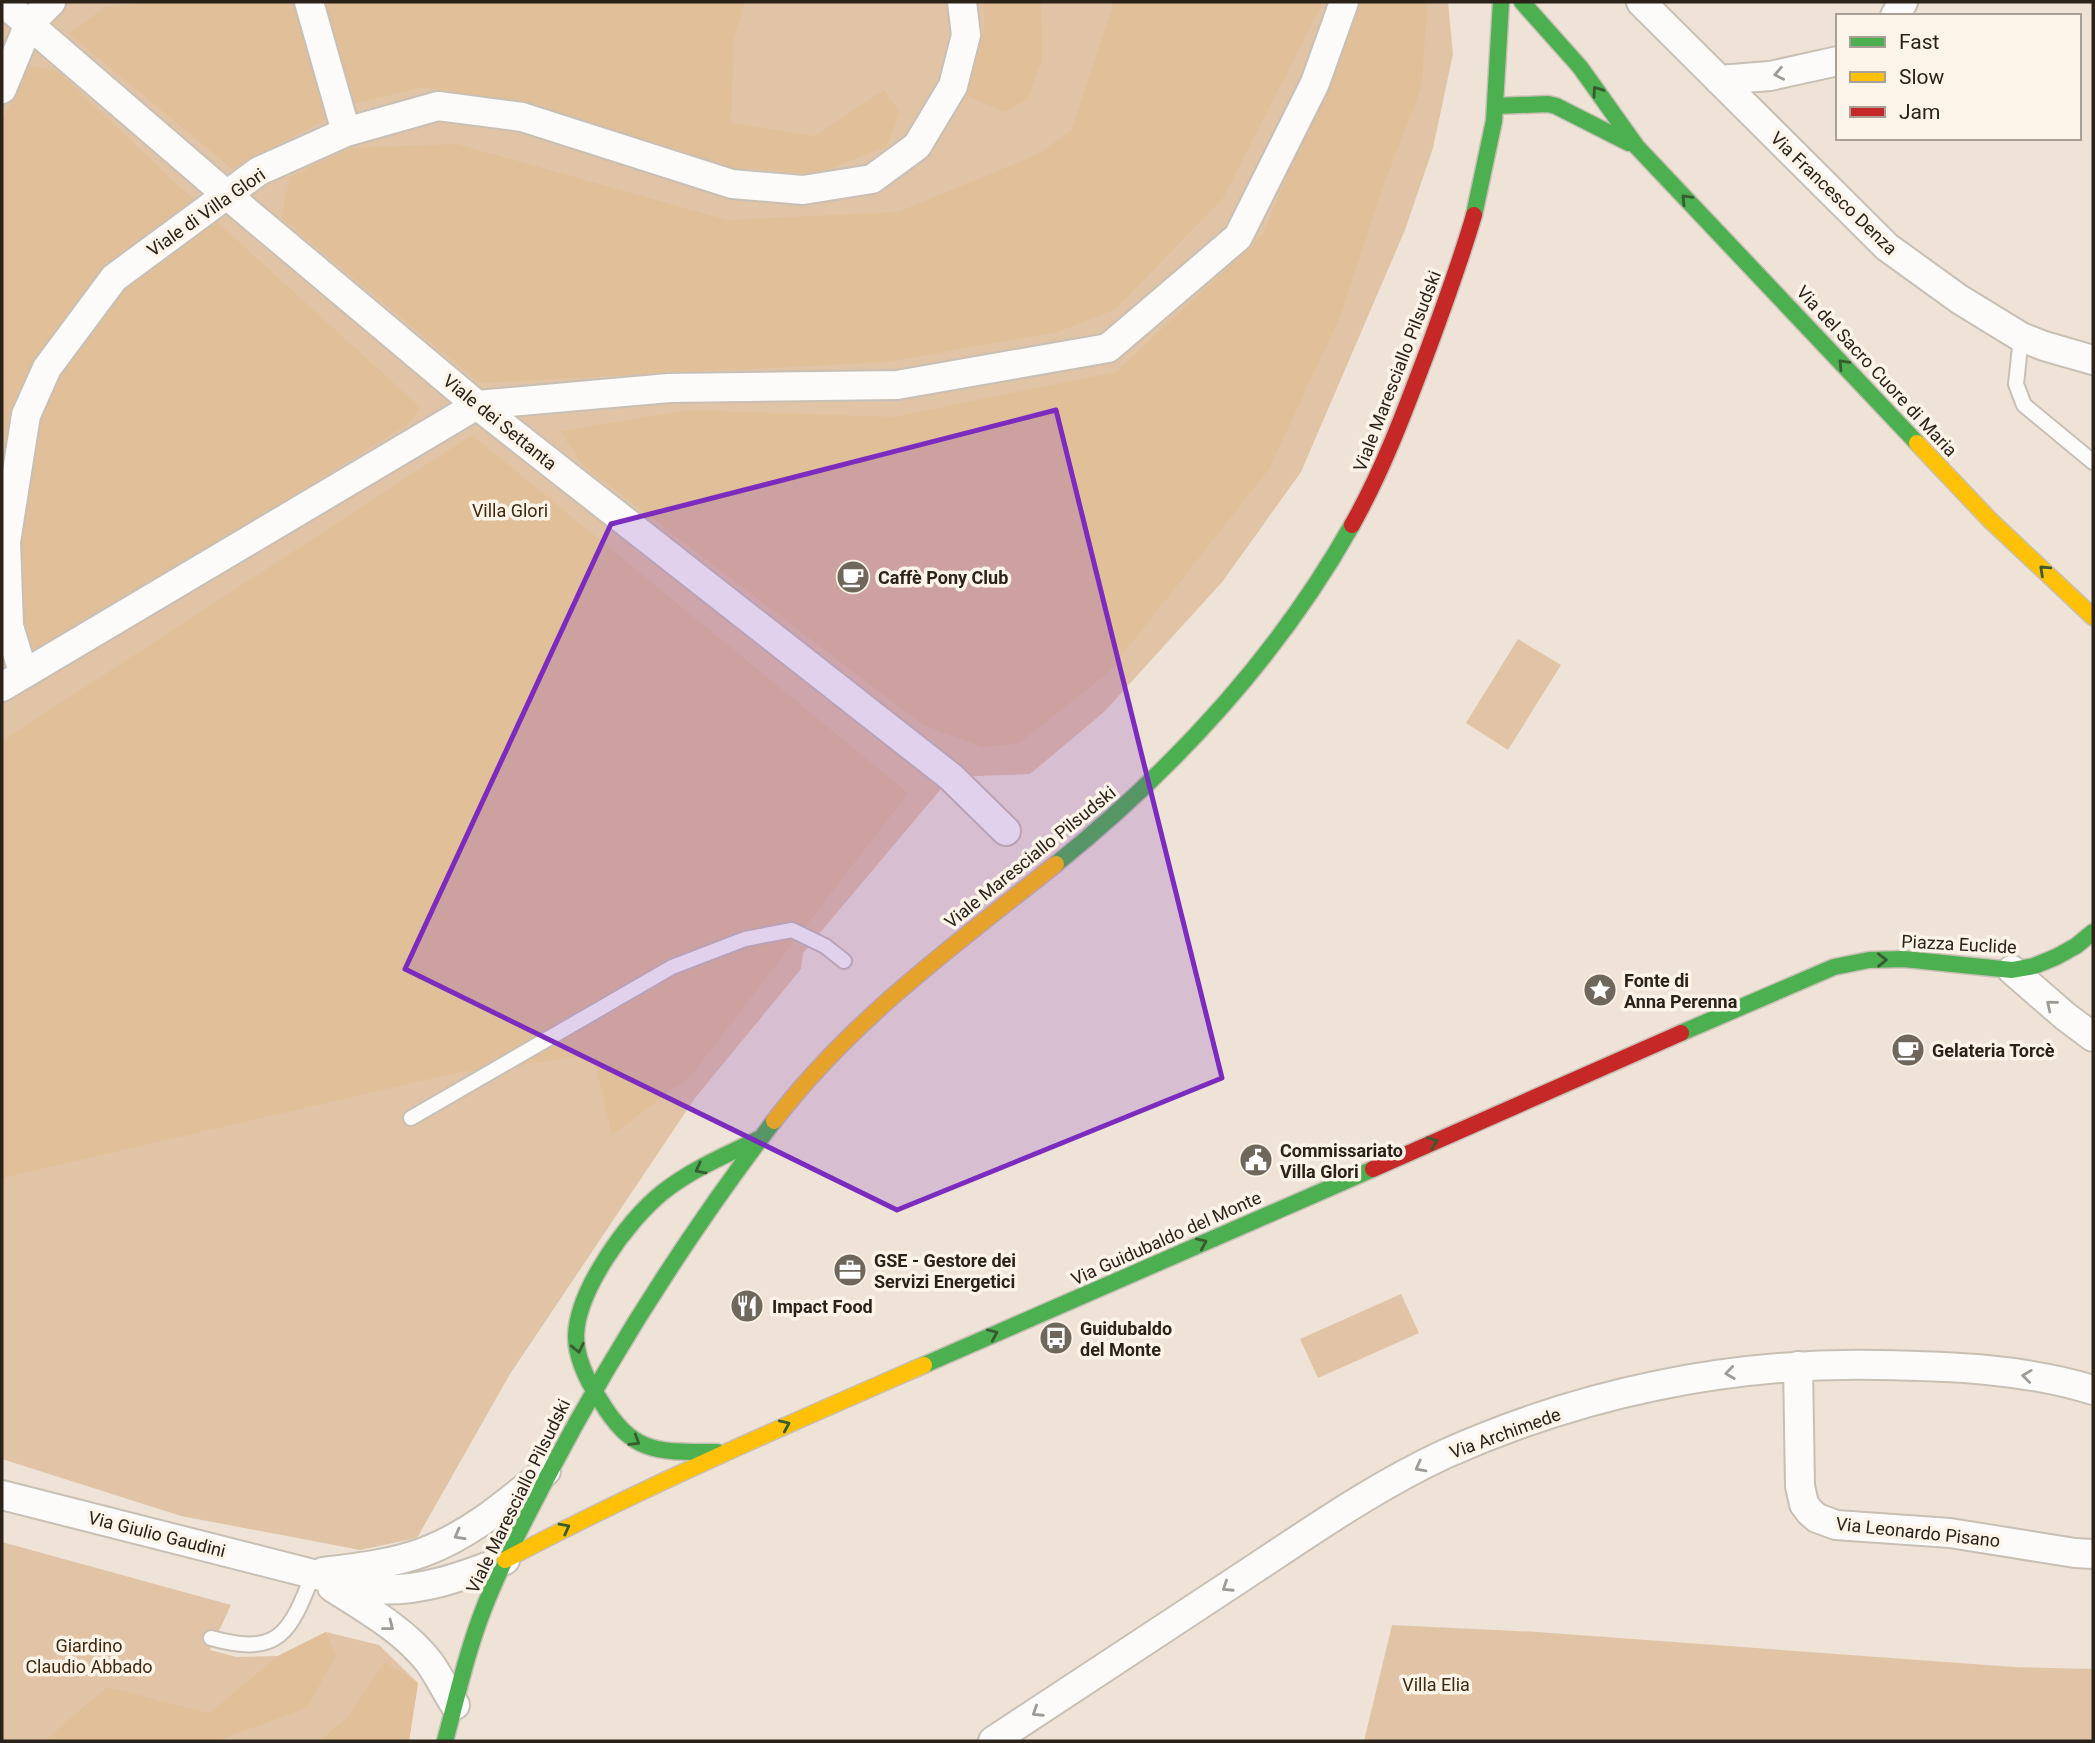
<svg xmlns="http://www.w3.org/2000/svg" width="2095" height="1743" font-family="Roboto,sans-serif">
<rect width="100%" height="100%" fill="#eee3d6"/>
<path fill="#e1c4a6" d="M 2,2 L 1448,2 L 1453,54 L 1433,148 L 1405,230 L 1301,472 L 1223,581 L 1104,712 L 1030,774 L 951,777 L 803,953 L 801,969 L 695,1098 L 510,1374 L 417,1538 L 360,1550 L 181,1516 L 2,1459 Z
M 1518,639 L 1561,665 L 1508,750 L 1466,723 Z
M 1401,1294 L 1419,1333 L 1318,1378 L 1300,1339 Z
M 2,1542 L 231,1605 L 210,1650 L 237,1657 L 278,1656 L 326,1632 L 379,1645 L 418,1683 L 409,1741 L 2,1741 Z
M 1392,1625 L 1537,1632 L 2014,1667 L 2093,1669 L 2093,1741 L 1364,1741 Z"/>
<path fill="#e1bf99" d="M 154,2 L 745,2 L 734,38 L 731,123 L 815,136 L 884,90 L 900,113 L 887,146 L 817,174 L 735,168 L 478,96 L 423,87 L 357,103 L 232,169 L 69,34 L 105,7 Z
M 982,2 L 1041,2 L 1042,59 L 1028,99 L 1004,112 L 967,96 L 985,24 Z
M 1114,2 L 1323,2 L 1223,198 L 1116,309 L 1058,332 L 886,362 L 480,383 L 281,218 L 290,177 L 350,148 L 457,144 L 727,220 L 898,212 L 1036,155 L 1071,131 Z
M 1362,2 L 1427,2 L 1422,85 L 1383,187 L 1340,317 L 1269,469 L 1109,672 L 1019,743 L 982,747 L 923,725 L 582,465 L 560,431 L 687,410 L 894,417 L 1116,372 L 1263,234 L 1348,29 Z
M 30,66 L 58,71 L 201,207 L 421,408 L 411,422 L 2,677 L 2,200 L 4,196 L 2,120 Z
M 472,435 L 908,793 L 690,1077 L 612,1135 L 593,1055 L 456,1073 L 2,1178 L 2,741 Z
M 326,1632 L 336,1655 L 307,1708 L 216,1741 L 44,1741 L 107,1687 L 209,1713 L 278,1656 Z
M 385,1662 L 418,1683 L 409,1741 L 320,1741 L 346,1718 Z"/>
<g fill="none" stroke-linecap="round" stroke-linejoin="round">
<defs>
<path id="lane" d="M 2021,337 L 2016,384 L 2024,405 L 2093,462
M 411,1118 L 672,967 L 745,939 L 792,930 L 825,946 L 844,961
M 211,1638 C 279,1657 290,1633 313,1574"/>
<path id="street" d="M 3,2 L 227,195 L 477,405 L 951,777 L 1006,831
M 309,2 L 346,132
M 1641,2 L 1887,247 L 1959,299 L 2021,337 L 2044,346 L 2093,360
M 1895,16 L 1903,2
M 1719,80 L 1770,76 L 1838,61
M 2,89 L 29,24 L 51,2
M 23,672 L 9,626 L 6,542 L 26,415 L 47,368 L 114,278 L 259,171 L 346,132 L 438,106 L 522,117 L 732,184 L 803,190 L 872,179 L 917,146 L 953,86 L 966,35 L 962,2
M 2,687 L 477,405 L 669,388 L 897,385 L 1108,348 L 1238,237 L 1315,83 L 1344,2
M 2012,970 L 2065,1016 L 2093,1037
M 1798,1366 L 1800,1486 L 1804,1504 L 1810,1512 L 1817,1518 L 1836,1525 L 1950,1533 L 2075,1553 L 2093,1554
M 2,1495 L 372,1589 C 418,1593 462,1577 505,1560
M 323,1572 C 356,1568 392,1564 424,1552 C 470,1535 508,1502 546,1471
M 332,1587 C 366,1609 404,1630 429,1662 C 439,1676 446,1691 455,1705
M 993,1741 C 1080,1684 1167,1626 1254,1569 C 1316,1528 1378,1485 1445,1454 C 1581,1393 1730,1362 1878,1365 C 1950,1366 2025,1369 2093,1390"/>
<path id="fast" d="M 1522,2 L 1580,67 L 1637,147 L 1917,443
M 1495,106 L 1548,104 L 1556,106 L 1629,143
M 1474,215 L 1494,121 L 1501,2
M 1056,864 C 1175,768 1277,658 1352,525
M 1681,1033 L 1834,967 L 1869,960 L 1904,959 L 2012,970 L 2034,966 L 2056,957 L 2076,946 L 2093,932
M 924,1365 L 1373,1169
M 717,1452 C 658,1452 633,1455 600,1400 C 588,1382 576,1358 576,1336 C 577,1290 628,1220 663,1192 C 692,1169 728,1154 761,1138
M 445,1741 C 457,1697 467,1651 484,1608 C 501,1564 524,1522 546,1479 C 612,1353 688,1234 774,1121"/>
<path id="slow" d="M 1917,443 L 1990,520 L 2093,617
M 774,1121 C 853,1018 956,944 1056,864
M 505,1560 C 641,1488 782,1427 924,1365"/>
<path id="jam" d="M 1352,525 C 1384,468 1406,408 1429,347 C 1445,303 1461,260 1474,215
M 1373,1169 L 1681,1033"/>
</defs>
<use href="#lane" stroke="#c8bfb5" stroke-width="18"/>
<use href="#street" stroke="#c8bfb5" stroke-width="32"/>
<use href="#fast" stroke="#c8bfb5" stroke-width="19"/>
<use href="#slow" stroke="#c8bfb5" stroke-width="19"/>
<use href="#jam" stroke="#c8bfb5" stroke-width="19"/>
<use href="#lane" stroke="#fcfbf9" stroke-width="14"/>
<use href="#street" stroke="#fcfbf9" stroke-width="28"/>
<use href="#fast" stroke="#4caf50" stroke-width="16"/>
<use href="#slow" stroke="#ffc107" stroke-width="16"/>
<use href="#jam" stroke="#c62828" stroke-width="16"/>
</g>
<defs><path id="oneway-chevron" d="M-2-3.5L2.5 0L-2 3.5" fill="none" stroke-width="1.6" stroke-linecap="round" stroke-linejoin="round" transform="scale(1.75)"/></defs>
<g stroke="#9e9a95">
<use href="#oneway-chevron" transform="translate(1779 74) rotate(169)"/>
<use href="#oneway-chevron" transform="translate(2051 1005) rotate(-141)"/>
<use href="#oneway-chevron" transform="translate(1730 1373) rotate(172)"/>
<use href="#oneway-chevron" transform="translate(2027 1376) rotate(-173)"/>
<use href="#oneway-chevron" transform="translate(1420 1467) rotate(152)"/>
<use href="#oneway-chevron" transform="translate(459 1535) rotate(151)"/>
<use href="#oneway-chevron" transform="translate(1227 1587) rotate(147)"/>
<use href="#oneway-chevron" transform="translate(389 1626) rotate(38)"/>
<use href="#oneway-chevron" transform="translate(1037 1712) rotate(147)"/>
</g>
<g stroke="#385b30">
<use href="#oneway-chevron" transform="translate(1597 91) rotate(-125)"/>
<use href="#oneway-chevron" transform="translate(1686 199) rotate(-134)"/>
<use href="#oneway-chevron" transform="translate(1843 364) rotate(-134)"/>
<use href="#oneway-chevron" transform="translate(2044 570) rotate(-137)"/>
<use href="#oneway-chevron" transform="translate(1882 960) rotate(-1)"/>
<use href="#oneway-chevron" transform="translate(1433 1142) rotate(-23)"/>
<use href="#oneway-chevron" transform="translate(700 1169) rotate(152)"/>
<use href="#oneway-chevron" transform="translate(1202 1243) rotate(-24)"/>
<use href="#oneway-chevron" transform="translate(993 1334) rotate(-24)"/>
<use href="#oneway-chevron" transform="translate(578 1348) rotate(78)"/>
<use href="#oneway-chevron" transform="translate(785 1425) rotate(-24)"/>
<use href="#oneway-chevron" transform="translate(635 1441) rotate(32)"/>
<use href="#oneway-chevron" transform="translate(565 1528) rotate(-28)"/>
</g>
<path fill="#7b2cbf" fill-opacity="0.2" stroke="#7b2cbf" stroke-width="5" stroke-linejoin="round" d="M 1056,410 L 1222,1078 L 897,1210 L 405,969 L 611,524 Z"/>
<defs>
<symbol id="cafe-disc" viewBox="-11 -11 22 22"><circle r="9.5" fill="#6f665c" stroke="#fcf3e9"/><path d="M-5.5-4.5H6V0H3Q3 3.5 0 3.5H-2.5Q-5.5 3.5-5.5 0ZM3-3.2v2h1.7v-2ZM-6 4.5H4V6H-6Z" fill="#fff"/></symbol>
<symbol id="sight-disc" viewBox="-11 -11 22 22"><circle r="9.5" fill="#6f665c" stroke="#fcf3e9"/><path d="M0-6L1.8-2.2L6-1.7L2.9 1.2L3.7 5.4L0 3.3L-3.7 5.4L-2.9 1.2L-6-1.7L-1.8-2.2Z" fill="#fff"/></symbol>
<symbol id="civic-disc" viewBox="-11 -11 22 22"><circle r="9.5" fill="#6f665c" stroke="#fcf3e9"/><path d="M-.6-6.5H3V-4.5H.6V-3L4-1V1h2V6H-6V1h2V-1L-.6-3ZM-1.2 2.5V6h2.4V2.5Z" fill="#fff"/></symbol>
<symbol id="office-disc" viewBox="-11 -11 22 22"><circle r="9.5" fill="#6f665c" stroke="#fcf3e9"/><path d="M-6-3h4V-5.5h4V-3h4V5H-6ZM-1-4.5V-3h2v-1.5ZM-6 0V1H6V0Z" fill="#fff"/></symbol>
<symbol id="restaurant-disc" viewBox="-11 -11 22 22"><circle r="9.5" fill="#6f665c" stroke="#fcf3e9"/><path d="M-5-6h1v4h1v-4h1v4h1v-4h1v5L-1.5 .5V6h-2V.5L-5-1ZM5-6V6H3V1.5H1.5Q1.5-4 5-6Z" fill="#fff"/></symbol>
<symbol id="bus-disc" viewBox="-11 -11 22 22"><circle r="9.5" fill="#6f665c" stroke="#fcf3e9"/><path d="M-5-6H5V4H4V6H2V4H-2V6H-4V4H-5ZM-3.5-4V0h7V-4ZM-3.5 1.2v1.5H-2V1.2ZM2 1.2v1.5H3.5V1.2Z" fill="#fff"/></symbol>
</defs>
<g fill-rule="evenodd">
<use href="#cafe-disc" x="834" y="558" width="38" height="38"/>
<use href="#sight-disc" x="1581" y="971" width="38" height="38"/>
<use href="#cafe-disc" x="1889" y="1031" width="38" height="38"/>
<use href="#civic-disc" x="1237" y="1141" width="38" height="38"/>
<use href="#office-disc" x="831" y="1251" width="38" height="38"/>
<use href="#restaurant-disc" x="728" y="1287" width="38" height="38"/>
<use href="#bus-disc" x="1037" y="1319" width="38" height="38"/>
</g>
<g text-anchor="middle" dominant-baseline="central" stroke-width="7" stroke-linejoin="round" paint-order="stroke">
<g font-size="18" fill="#2b231a" stroke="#fcf3e9">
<text transform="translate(1834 193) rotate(44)">Via Francesco Denza</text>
<text transform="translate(206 212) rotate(-35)">Viale di Villa Glori</text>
<text transform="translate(1397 371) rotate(-69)">Viale Maresciallo Pilsudski</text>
<text transform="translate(1877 371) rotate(47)">Via del Sacro Cuore di Maria</text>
<text transform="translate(500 422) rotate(39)">Viale dei Settanta</text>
<text transform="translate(1030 857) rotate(-39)">Viale Maresciallo Pilsudski</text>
<text transform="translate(1959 944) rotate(3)">Piazza Euclide</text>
<text transform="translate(1166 1238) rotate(-24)">Via Guidubaldo del Monte</text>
<text transform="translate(1505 1433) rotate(-20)">Via Archimede</text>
<text transform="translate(518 1496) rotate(-64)">Viale Maresciallo Pilsudski</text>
<text transform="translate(1918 1532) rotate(6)">Via Leonardo Pisano</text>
<text transform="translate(157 1534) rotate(14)">Via Giulio Gaudini</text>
</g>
<g font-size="18" fill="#402910" stroke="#fcf3e9">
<text x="510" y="510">Villa Glori</text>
<text x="89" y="1645">Giardino<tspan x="89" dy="21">Claudio Abbado</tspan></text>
<text x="1436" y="1684">Villa Elia</text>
</g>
<g font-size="18" font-weight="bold" fill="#2b231a" stroke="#fcf3e9" text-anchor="start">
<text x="878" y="577">Caffè Pony Club</text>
<text x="1624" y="980">Fonte di<tspan x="1624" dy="21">Anna Perenna</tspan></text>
<text x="1932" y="1050">Gelateria Torcè</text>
<text x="1280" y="1150">Commissariato<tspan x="1280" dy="21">Villa Glori</tspan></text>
<text x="874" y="1260">GSE - Gestore dei<tspan x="874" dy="21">Servizi Energetici</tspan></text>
<text x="772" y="1306">Impact Food</text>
<text x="1080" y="1328">Guidubaldo<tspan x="1080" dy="21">del Monte</tspan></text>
</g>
</g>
<rect width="2095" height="1743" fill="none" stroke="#2b231a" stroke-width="7"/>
<rect x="1836" y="14" width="245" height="126" fill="#fcf3e9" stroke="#a8a096" stroke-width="2"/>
<rect x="1850" y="37" width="35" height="10" fill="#4caf50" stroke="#a8a096" stroke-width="2"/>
<text x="1899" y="49" font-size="21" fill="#2b231a">Fast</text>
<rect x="1850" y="72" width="35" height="10" fill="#ffc107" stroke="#a8a096" stroke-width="2"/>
<text x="1899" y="84" font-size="21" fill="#2b231a">Slow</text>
<rect x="1850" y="107" width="35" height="10" fill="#c62828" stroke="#a8a096" stroke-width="2"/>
<text x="1899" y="119" font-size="21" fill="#2b231a">Jam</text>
</svg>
